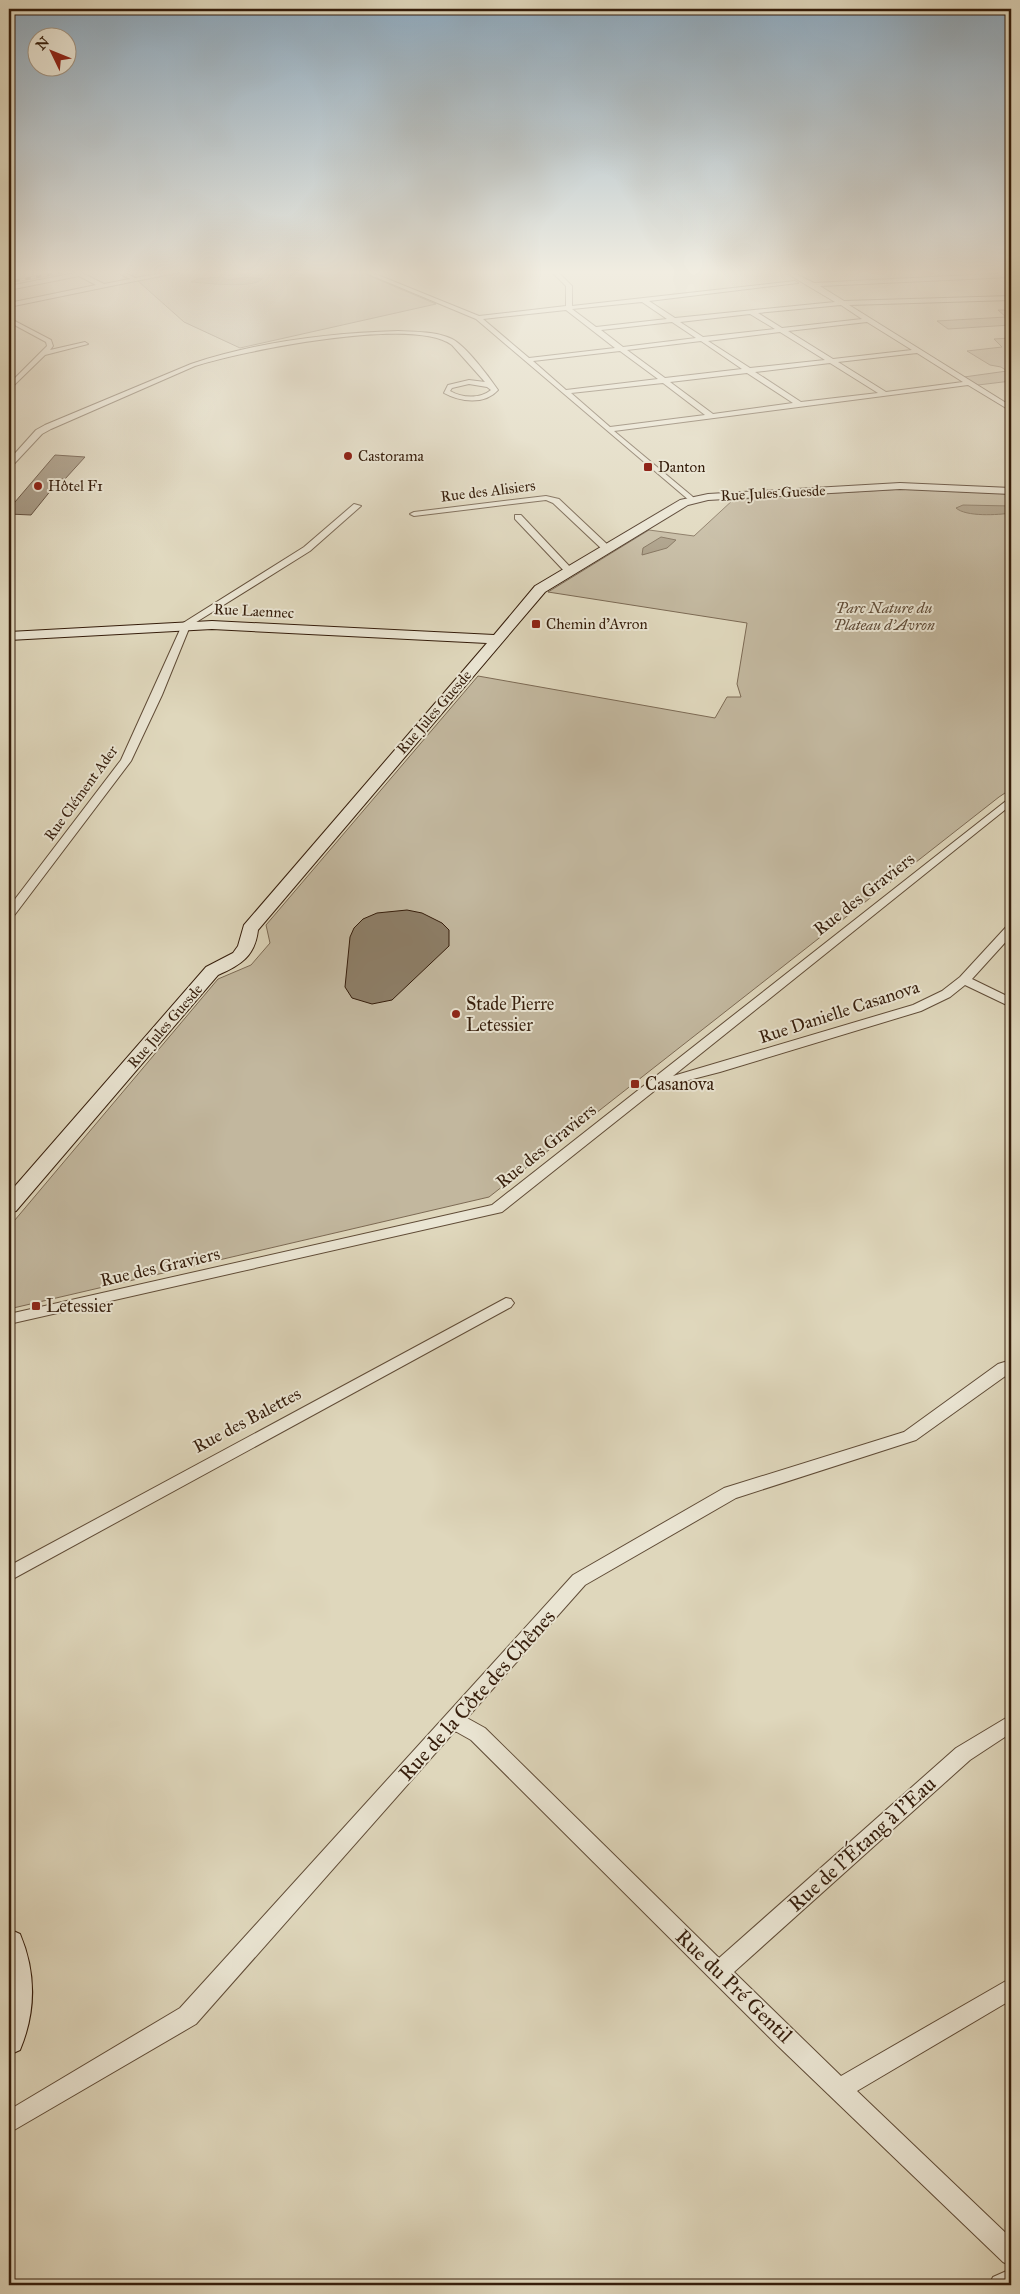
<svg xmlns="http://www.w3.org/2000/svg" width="1020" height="2294" font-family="'IM FELL Great Primer',serif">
<rect width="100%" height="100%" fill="#dfd7bc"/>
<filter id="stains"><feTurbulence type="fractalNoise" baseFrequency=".004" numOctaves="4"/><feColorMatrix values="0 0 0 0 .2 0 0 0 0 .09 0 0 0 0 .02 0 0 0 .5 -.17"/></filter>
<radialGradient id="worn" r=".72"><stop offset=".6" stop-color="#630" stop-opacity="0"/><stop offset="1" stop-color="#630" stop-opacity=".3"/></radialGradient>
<path fill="#c2b79e" stroke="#7c6a54" d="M 191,271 L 358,271 L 436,304 L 240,348 L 184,322 L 138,281 Z
M 998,310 L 1011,310 L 1011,325 L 948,329 L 937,321 L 1006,317 Z
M 1011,338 L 1011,381 L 978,385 L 964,377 L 1007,371 L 1001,367 L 990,365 L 967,351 L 1002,347 L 994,339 Z
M 903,489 L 1011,494 L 1011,792 L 1008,791 L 999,797 L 489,1197 L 9,1309 L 9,1227 L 218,979 L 251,965 L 270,943 L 266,925 L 478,676 L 715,718 L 727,697 L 741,697 L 737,684 L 747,623 L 548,592 L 649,530 L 694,536 L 734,499 Z"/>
<path fill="#a59880" stroke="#786751" d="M 220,277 L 230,280 L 245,277 L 262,279 C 253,289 206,283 191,282 L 197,279 Z
M 963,505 L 1011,506 L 1011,513 C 998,515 966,517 956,508 Z
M 661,537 L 676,540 L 667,548 L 642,555 L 643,548 Z"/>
<path fill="#8d7e67" stroke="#351d0b" d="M 55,455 L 85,457 L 65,479 L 60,479 L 31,515 L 9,514 L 9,509 Z
M 407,910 L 422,913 L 442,923 L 449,930 L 449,946 L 392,1000 L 372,1004 L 352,998 L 345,987 L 350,937 L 354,928 L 363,919 L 377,913 Z"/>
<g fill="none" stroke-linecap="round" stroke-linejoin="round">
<defs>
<path id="street" d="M 9,271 L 25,271 L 9,275 Z
M 115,271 L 122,271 L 135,278 L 174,271 L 184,271 L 9,307 L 9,303 L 96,285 L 79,276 L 9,290 L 9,286 L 80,272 L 104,284 L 130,279 Z
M 361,271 L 368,271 L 479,316 L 566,306 L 566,286 L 551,271 L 557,271 L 572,286 L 572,306 L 795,281 L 798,283 L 649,301 L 675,318 L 835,302 L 783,271 L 790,271 L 814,283 L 1011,273 L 1011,277 L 820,286 L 844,301 L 1011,296 L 1011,300 L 849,305 L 1011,406 L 1011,411 L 968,385 L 614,431 L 693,497 L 693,501 L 690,501 L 476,319 ZM 642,302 L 667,319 L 596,327 L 572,309 ZM 841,305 L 862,319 L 782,328 L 758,313 ZM 566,310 L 615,348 L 529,358 L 483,319 ZM 750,314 L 775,329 L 703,337 L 680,322 ZM 672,322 L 696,338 L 623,347 L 601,330 ZM 867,322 L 912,350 L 833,359 L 788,331 ZM 780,332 L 825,360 L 750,368 L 708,341 ZM 701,341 L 742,369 L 665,378 L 627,350 ZM 620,351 L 658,379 L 566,390 L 533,361 ZM 917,353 L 963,382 L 886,392 L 838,362 ZM 830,363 L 878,393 L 801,402 L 755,372 ZM 747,373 L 793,403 L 713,414 L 670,382 ZM 663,383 L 705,415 L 610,427 L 571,393 Z
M 9,318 L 51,340 L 53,346 L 50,350 L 85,342 L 88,344 L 45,355 L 9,390 L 9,384 L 47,346 L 46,342 L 9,322 Z
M 398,331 C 415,332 436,331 452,339 C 466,346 489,377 498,390 C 485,405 460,402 444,393 L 448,385 L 469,380 L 485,382 L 452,345 C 413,316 242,351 195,366 L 51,429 L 42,434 L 12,466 L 9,466 L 9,460 L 36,430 L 45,425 L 191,364 C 257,342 328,333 398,331 ZM 469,384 L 487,387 L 491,390 C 480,399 462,398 450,391 L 452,388 Z
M 546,496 L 559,499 L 610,547 L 610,551 L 604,551 L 553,503 L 546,500 L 414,516 L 410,514 L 414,512 Z
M 354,504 L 361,506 L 310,551 L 190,626 L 162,695 L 131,761 L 13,917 L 9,918 L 9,907 L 121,760 L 183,623 L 304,547 Z
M 515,515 L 521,515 L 573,570 L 573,574 L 567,574 L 515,519 Z
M 1011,797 L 1011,805 L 673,1076 L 913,1005 L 942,991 L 960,977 L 1007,926 L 1011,925 L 1011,936 L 972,979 L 1011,998 L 1011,1007 L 965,985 L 950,997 L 921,1011 L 720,1072 L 658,1088 L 502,1212 L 9,1324 L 9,1314 L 492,1205 Z
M 506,1298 L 511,1299 L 514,1303 L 511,1307 L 9,1581 L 9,1566 Z
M 1011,1360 L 1011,1372 L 916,1440 L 736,1498 L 585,1585 L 467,1718 L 485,1728 L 719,1958 L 956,1748 L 1011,1715 L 1011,1733 L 970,1760 L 734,1972 L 841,2076 L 1011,1978 L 1011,2000 L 857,2091 L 1011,2238 L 1011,2266 L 1003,2262 L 778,2046 L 471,1740 L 455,1731 L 196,2024 L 9,2133 L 9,2110 L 180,2008 L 573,1575 L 724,1488 L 904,1432 L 998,1364 Z
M 1011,2269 L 1011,2285 L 989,2285 L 993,2277 Z"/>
<path id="secondary" d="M 900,483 L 1011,488 L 1011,494 L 900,489 L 708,500 L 688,505 L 545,592 L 258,930 C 255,956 241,965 218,975 L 16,1211 L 9,1213 L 9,1193 L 206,967 L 233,953 L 238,946 L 244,925 L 487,643 L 212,629 L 9,640 L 9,632 L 212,621 L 494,635 L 535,586 L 680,500 L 708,494 Z
M 9,1929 L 20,1934 C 36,1972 36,2012 20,2050 L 9,2055 Z"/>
</defs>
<use href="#street" stroke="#604c37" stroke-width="2"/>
<use href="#secondary" stroke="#351d0b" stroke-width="2"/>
<use href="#street" fill="#eae5d3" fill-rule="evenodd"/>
<use href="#secondary" fill="#eae5d3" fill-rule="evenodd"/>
<defs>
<path id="rail" d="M 9,282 L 69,271"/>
</defs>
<use href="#rail" stroke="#351d0b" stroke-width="2.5"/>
<use href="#rail" stroke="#eae5d3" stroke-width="2" stroke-dasharray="5.5" stroke-linecap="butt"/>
</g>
<linearGradient id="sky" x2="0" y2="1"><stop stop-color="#8da9be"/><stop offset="0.46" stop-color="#f1ede1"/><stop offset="1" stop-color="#f1ede1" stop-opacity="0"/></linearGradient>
<rect width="1020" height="592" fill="url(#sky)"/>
<g fill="#8f2418" stroke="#eae5d3" stroke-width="2">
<circle cx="348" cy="456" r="5"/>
<rect x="643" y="462" width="10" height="10" rx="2.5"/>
<circle cx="38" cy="486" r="5"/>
<rect x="531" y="619" width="10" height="10" rx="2.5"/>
<circle cx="456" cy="1014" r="5"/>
<rect x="630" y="1079" width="10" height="10" rx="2.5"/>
<rect x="31" y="1301" width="10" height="10" rx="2.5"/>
</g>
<g text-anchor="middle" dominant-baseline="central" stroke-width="4" stroke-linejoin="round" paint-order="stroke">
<g font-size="15" fill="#351d0b" stroke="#eae5d3" text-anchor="start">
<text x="358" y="456">Castorama</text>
<text x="658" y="467">Danton</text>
<text x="48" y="486">Hôtel F1</text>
<text x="546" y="624">Chemin d'Avron</text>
</g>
<g font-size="15" fill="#351d0b" stroke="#eae5d3">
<text transform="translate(488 491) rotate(-7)">Rue des Alisiers</text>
<text transform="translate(773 493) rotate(-3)">Rue Jules Guesde</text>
<text transform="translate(254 611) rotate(3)">Rue Laennec</text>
<text transform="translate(434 712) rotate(-49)">Rue Jules Guesde</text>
<text transform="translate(81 793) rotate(-54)">Rue Clément Ader</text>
<text transform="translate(165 1026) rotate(-49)">Rue Jules Guesde</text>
</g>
<g font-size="15" font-style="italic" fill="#5f4b37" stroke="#eae5d3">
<text x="884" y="608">Parc Nature du<tspan x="884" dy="17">Plateau d'Avron</tspan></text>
</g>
<g font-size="18" fill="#351d0b" stroke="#eae5d3">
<text transform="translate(864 894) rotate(-38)">Rue des Graviers</text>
<text transform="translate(839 1012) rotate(-18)">Rue Danielle Casanova</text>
<text transform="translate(546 1146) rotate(-39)">Rue des Graviers</text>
<text transform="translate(160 1267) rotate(-13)">Rue des Graviers</text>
<text transform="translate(247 1420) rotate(-28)">Rue des Balettes</text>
</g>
<g font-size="18" fill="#351d0b" stroke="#eae5d3" text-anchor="start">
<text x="466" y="1004">Stade Pierre<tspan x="466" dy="21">Letessier</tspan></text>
<text x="645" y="1084">Casanova</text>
<text x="46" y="1306">Letessier</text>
</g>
<g font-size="21" fill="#351d0b" stroke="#eae5d3">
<text transform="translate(477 1695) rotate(-48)">Rue de la Côte des Chênes</text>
<text transform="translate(862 1844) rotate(-42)">Rue de l'Étang à l'Eau</text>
<text transform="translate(734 1986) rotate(44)">Rue du Pré Gentil</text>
</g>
</g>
<rect width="1020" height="2294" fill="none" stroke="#dfd7bc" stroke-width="30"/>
<rect x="10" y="10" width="1000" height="2274" fill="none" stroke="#351d0b" stroke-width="2.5"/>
<rect x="15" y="15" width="990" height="2264" fill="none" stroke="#351d0b"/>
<g transform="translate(52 52) rotate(313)"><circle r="24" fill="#eae5d3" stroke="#a29583"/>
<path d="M0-4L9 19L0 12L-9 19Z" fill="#8f2418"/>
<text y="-8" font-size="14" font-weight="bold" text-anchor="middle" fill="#351d0b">N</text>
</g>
<rect width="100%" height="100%" filter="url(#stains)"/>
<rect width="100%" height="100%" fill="url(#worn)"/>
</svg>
